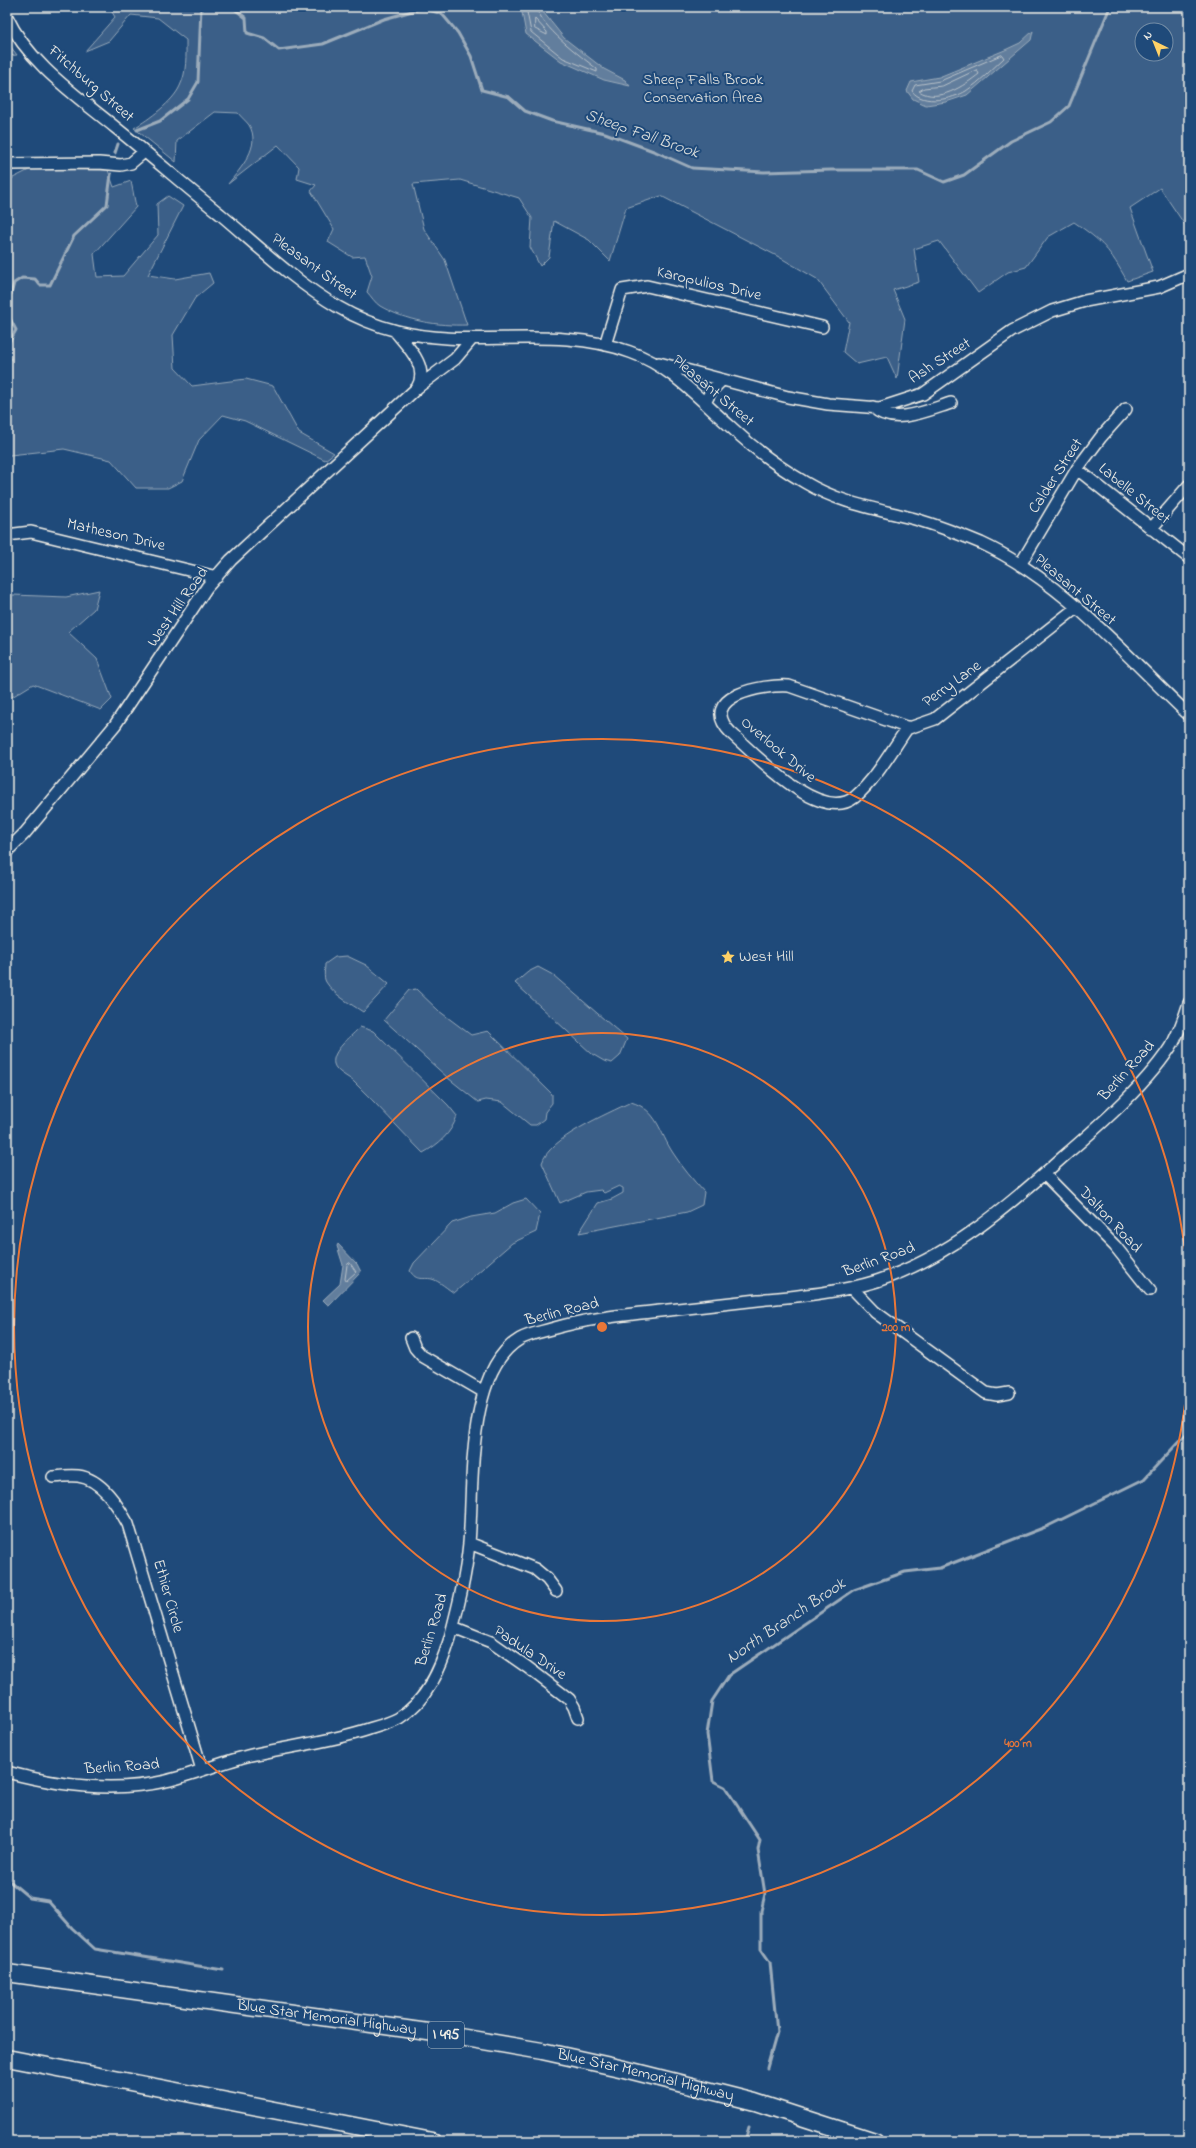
<svg xmlns="http://www.w3.org/2000/svg" width="1196" height="2148" font-family="'Indie Flower',sans-serif">
<rect width="100%" height="100%" fill="#1f4a7a"/>
<filter id="ink" filterUnits="userSpaceOnUse"><feTurbulence type="fractalNoise" baseFrequency=".025" numOctaves="2"/><feDisplacementMap in="SourceGraphic" scale="8" xChannelSelector="R" yChannelSelector="G"/><feConvolveMatrix kernelMatrix="1 2 1 2 8 2 1 2 1" color-interpolation-filters="sRGB"/></filter>
<g filter="url(#ink)">
<path fill="#3a5f88" stroke="#97a8b8" fill-rule="evenodd" d="M 109,7 L 1189,7 L 1189,200 L 1184,208 L 1189,216 L 1189,231 L 1160,188 L 1130,208 L 1153,272 L 1127,281 C 1110,250 1103,242 1074,222 L 1048,237 L 1026,267 L 1008,272 L 978,293 L 939,241 L 914,249 L 919,282 L 893,290 L 905,319 L 897,379 L 887,357 L 857,364 L 843,352 L 849,322 L 817,279 L 779,257 L 661,196 L 626,208 L 610,261 L 589,240 L 554,221 L 549,257 L 540,266 L 530,247 L 532,218 L 519,198 L 460,180 L 413,184 L 424,229 L 445,260 L 467,325 C 437,326 406,321 380,306 C 375,303 371,296 367,292 L 372,276 L 365,256 L 352,257 L 328,242 L 334,229 L 311,191 L 316,185 L 297,179 L 299,167 L 278,145 L 228,184 C 240,169 262,146 249,125 C 246,121 241,117 238,113 L 215,112 L 177,141 L 176,162 L 134,128 C 149,119 173,102 180,86 C 187,72 186,55 186,40 L 158,18 L 131,15 L 109,41 L 85,51 L 115,17 ZM 1142,30 L 1166,30 L 1166,54 L 1142,54 Z
M 7,42 L 17,55 L 7,56 Z
M 31,169 L 108,170 L 114,187 L 131,181 L 136,207 L 94,254 L 97,277 L 123,276 L 158,235 L 157,204 L 168,196 L 183,206 L 148,275 L 175,279 L 209,273 L 213,283 L 195,298 L 173,335 L 175,368 L 192,386 L 246,379 L 273,386 L 299,433 L 334,453 L 325,460 L 245,421 L 223,415 L 199,440 L 182,481 L 168,488 L 136,488 L 111,460 L 64,449 L 10,455 L 7,457 L 7,181 Z
M 99,590 L 94,609 L 68,632 L 97,659 L 112,699 L 101,710 L 33,684 L 7,700 L 7,598 L 13,595 L 66,597 Z
M 347,956 L 366,965 L 389,984 L 363,1012 C 351,1004 334,995 326,982 C 323,977 325,969 325,964 L 335,957 Z
M 538,967 L 553,975 L 627,1039 L 620,1056 L 612,1063 L 604,1061 L 592,1054 L 515,983 L 528,972 Z
M 416,989 L 439,1011 L 471,1035 L 488,1031 L 552,1094 L 552,1103 L 545,1112 L 544,1119 L 536,1125 L 530,1125 L 502,1102 L 486,1100 L 478,1102 L 448,1078 L 384,1020 L 409,990 Z
M 360,1027 L 373,1031 L 448,1105 L 457,1116 C 451,1134 439,1144 423,1153 C 400,1130 378,1105 354,1082 C 349,1077 336,1072 334,1064 C 331,1051 352,1036 360,1027 Z
M 631,1102 C 658,1110 659,1132 673,1153 C 682,1167 693,1180 704,1192 L 702,1205 L 687,1212 L 579,1233 L 598,1203 L 612,1199 L 623,1193 L 623,1188 L 619,1186 L 604,1193 L 601,1190 L 586,1192 L 560,1203 L 542,1163 C 549,1138 607,1114 631,1102 Z
M 526,1199 L 540,1214 L 536,1232 L 512,1243 L 454,1293 C 448,1289 439,1281 432,1279 C 422,1277 417,1282 410,1271 L 414,1263 L 452,1223 L 471,1217 L 495,1213 L 513,1203 Z"/>
<path fill="#627e9d" stroke="#9cacbb" d="M 521,7 L 539,7 L 564,38 L 604,69 L 625,80 L 630,86 L 604,80 L 561,61 L 526,34 Z
M 1033,31 L 1031,40 L 967,95 L 946,102 L 926,105 L 913,99 L 907,91 L 911,82 L 939,77 L 1005,50 L 1020,43 Z
M 338,1244 L 357,1264 L 361,1272 L 329,1305 L 327,1304 L 323,1300 L 340,1284 L 343,1265 L 337,1246 Z"/>
<g fill="none" stroke-linecap="round" stroke-linejoin="round">
<path stroke="#bac3ca" stroke-width="1" d="M 526,7 L 531,32 L 563,58 L 597,72 L 597,69 C 582,57 539,26 537,7
M 535,19 L 547,32 L 547,35 L 535,29 Z
M 1002,55 L 1004,58 C 992,69 980,82 966,91 C 953,99 923,106 912,91 L 915,85 L 940,81 Z
M 977,70 L 979,74 C 965,85 938,104 919,91 L 924,88 L 942,86 Z
M 350,1263 L 356,1272 L 346,1281 L 345,1279 L 347,1265 Z"/>
<path stroke="#9cacbb" stroke-width="3" d="M 232,7 L 246,18 L 247,33 L 264,38 L 279,50 L 323,44 L 384,19 L 423,8 L 442,14 L 458,33 L 471,56 L 482,90 L 509,97 L 525,111 L 552,121 L 605,133 L 656,152 L 692,168 L 764,172 L 831,170 L 918,170 L 944,182 L 964,175 L 1011,141 L 1051,122 L 1069,106 L 1110,7
M 137,130 L 160,121 L 188,99 L 198,82 L 201,7
M 115,153 L 118,144
M 7,296 L 11,294 L 14,283 L 22,278 L 35,279 L 40,285 L 50,285 L 74,236 L 107,205 L 111,174
M 7,313 L 16,330 L 7,346
M 7,355 L 10,359 L 7,362
M 7,1879 L 30,1898 L 48,1901 L 72,1928 L 95,1949 L 223,1970
M 767,2068 L 777,2032 L 770,1962 L 761,1949 L 761,1911 L 765,1894 L 758,1850 L 760,1840 L 725,1787 L 713,1781 L 707,1734 L 712,1701 L 729,1675 L 854,1590 L 905,1572 L 940,1568 L 1048,1526 L 1144,1479 L 1189,1431
M 745,2141 L 749,2127"/>
<defs>
<path id="minor" d="M 7,17 C 28,63 77,96 116,128 C 151,156 185,186 220,214 C 258,246 295,282 338,307 C 355,317 377,326 397,331 C 474,350 554,324 630,352 C 671,366 700,400 732,428 C 754,449 780,468 806,483 C 838,502 872,508 907,517 C 932,523 957,533 981,543 C 1063,581 1124,654 1189,715
M 7,164 L 99,163 L 121,165 L 131,163 L 144,152
M 605,345 L 622,290 L 647,286 L 822,327
M 659,363 L 788,397 L 828,404 L 880,408 L 923,394 L 1012,331 L 1052,311 L 1085,301 L 1159,287 L 1189,274
M 418,387 L 455,359 L 472,339
M 705,403 L 711,391 L 722,380
M 873,407 C 892,427 929,410 951,403
M 1077,469 L 1189,558
M 1151,529 L 1189,485
M 7,535 L 31,532 L 217,577
M 1020,565 L 1077,469 L 1101,437 L 1126,409
M 908,727 C 892,750 876,779 855,797 C 820,825 755,754 731,733 C 695,696 765,684 789,686 L 909,728 L 935,719 L 1076,608
M 7,851 L 25,833 L 115,725 L 207,587 L 231,560 L 417,388 C 430,367 407,346 395,331
M 1044,1174 L 1115,1246 L 1150,1290
M 852,1288 L 875,1312 L 986,1393 L 997,1395 L 1009,1393
M 411,1338 L 415,1348 L 422,1356 L 484,1392
M 53,1477 C 62,1476 70,1475 78,1476 C 102,1479 118,1506 128,1524 L 202,1770
M 469,1543 L 535,1569 L 547,1579 L 556,1591
M 453,1627 L 491,1642 L 527,1667 L 569,1699 L 574,1707 L 578,1718
M 7,1772 C 59,1786 113,1793 166,1781 C 195,1774 222,1762 251,1755 C 291,1746 330,1742 369,1729 C 379,1726 390,1723 399,1718 C 427,1701 441,1668 450,1638 C 458,1607 466,1576 469,1543 C 474,1489 465,1371 520,1339 C 529,1334 541,1332 551,1329 C 592,1317 635,1314 678,1309 C 704,1306 731,1303 758,1300 C 798,1296 838,1293 877,1281 C 950,1257 1007,1207 1063,1157 C 1099,1126 1151,1081 1174,1041 C 1180,1029 1185,1016 1189,1003"/>
<g id="highway">
<path id="s1" d="M 7,1973 L 442,2034 L 542,2051 L 624,2069 L 755,2102 L 875,2141"/>
<path d="M 7,2058 L 432,2141"/>
</g>
</defs>
<use href="#minor" stroke="#f4f1e8" stroke-width="14"/>
<use href="#highway" stroke="#f4f1e8" stroke-width="19"/>
<use href="#minor" stroke="#1f4a7a" stroke-width="11"/>
<use href="#highway" stroke="#1f4a7a" stroke-width="16"/>
</g>
</g>
<g fill="none" stroke="#ea7738" stroke-width="2">
<circle cx="602" cy="1327" r="294"/>
<path d="M1189 1363A588 588 0 1 1 1189 1291"/>
</g>
<defs>
<symbol id="sight-bare" viewBox="-9 -9 18 18"><path d="M0-6L1.8-2.2L6-1.7L2.9 1.2L3.7 5.4L0 3.3L-3.7 5.4L-2.9 1.2L-6-1.7L-1.8-2.2Z" fill="#ffd166" stroke="#1f4a7a" stroke-width="2.5" paint-order="stroke"/></symbol>
</defs>
<g fill-rule="evenodd">
<use href="#sight-bare" x="718" y="947" width="20" height="20"/>
</g>
<g text-anchor="middle" dominant-baseline="central" stroke-width="4" stroke-linejoin="round" paint-order="stroke">
<rect fill="#1f4a7a" stroke="#b4bfc7" stroke-width="1" x="428" y="2022" width="36" height="26" rx="3"/>
<g font-size="15" font-weight="bold" fill="#f4f1e8">
<text x="446" y="2035">I 495</text>
</g>
<g font-size="16" fill="#e1e2de" stroke="#1f4a7a">
<text x="703" y="80">Sheep Falls Brook<tspan x="703" dy="18">Conservation Area</tspan></text>
</g>
<g font-size="16" fill="#f4f1e8" stroke="#1f4a7a">
<text transform="translate(91 84) rotate(41)">Fitchburg Street</text>
<text transform="translate(314 267) rotate(36)">Pleasant Street</text>
<text transform="translate(709 284) rotate(13)">Karopulios Drive</text>
<text transform="translate(940 361) rotate(-33)">Ash Street</text>
<text transform="translate(713 391) rotate(40)">Pleasant Street</text>
<text transform="translate(1056 476) rotate(-57)">Calder Street</text>
<text transform="translate(1134 494) rotate(39)">Labelle Street</text>
<text transform="translate(116 535) rotate(13)">Matheson Drive</text>
<text transform="translate(1075 590) rotate(40)">Pleasant Street</text>
<text transform="translate(178 607) rotate(-55)">West Hill Road</text>
<text transform="translate(952 684) rotate(-36)">Perry Lane</text>
<text transform="translate(778 750) rotate(40)">Overlook Drive</text>
<text transform="translate(1127 1071) rotate(-48)">Berlin Road</text>
<text transform="translate(1110 1220) rotate(47)">Dalton Road</text>
<text transform="translate(879 1260) rotate(-20)">Berlin Road</text>
<text transform="translate(562 1312) rotate(-14)">Berlin Road</text>
<text transform="translate(168 1596) rotate(74)">Ethier Circle</text>
<text transform="translate(432 1630) rotate(-73)">Berlin Road</text>
<text transform="translate(530 1653) rotate(34)">Padula Drive</text>
<text transform="translate(122 1767) rotate(-4)">Berlin Road</text>
<text stroke="none"><textPath href="#s1" startOffset="323">Blue Star Memorial Highway</textPath></text>
<text stroke="none"><textPath href="#s1" startOffset="647">Blue Star Memorial Highway</textPath></text>
</g>
<g font-size="16" fill="#f4f1e8" stroke="#1f4a7a" text-anchor="start">
<text x="739" y="957">West Hill</text>
</g>
<g font-size="17" font-style="italic" fill="#dee0dd" stroke="#1f4a7a">
<text transform="translate(642 134) rotate(19)">Sheep Fall Brook</text>
<text transform="translate(786 1621) rotate(-34)">North Branch Brook</text>
</g>
</g>
<circle cx="602" cy="1327" r="6" fill="#ea7738" stroke="#1f4a7a" stroke-width="2"/>
<g font-size="12" text-anchor="middle" font-weight="bold" fill="#ea7738" stroke="#1f4a7a" stroke-width="4" stroke-linejoin="round" paint-order="stroke">
<text x="896" y="1331">200 m</text>
<text x="1018" y="1747">400 m</text>
</g>
<rect width="1196" height="2148" fill="none" stroke="#1f4a7a" stroke-width="24"/>
<rect x="12" y="12" width="1172" height="2124" fill="none" stroke="#f4f1e8" stroke-width="1.5" filter="url(#ink)"/>
<g transform="translate(1154 42) rotate(317)"><circle r="19" fill="#1f4a7a" stroke="#748da6"/>
<path d="M0-3L7 15L0 10L-7 15Z" fill="#ffd166"/>
<text y="-6" font-size="11" font-weight="bold" text-anchor="middle" fill="#f4f1e8">N</text>
</g>
</svg>
